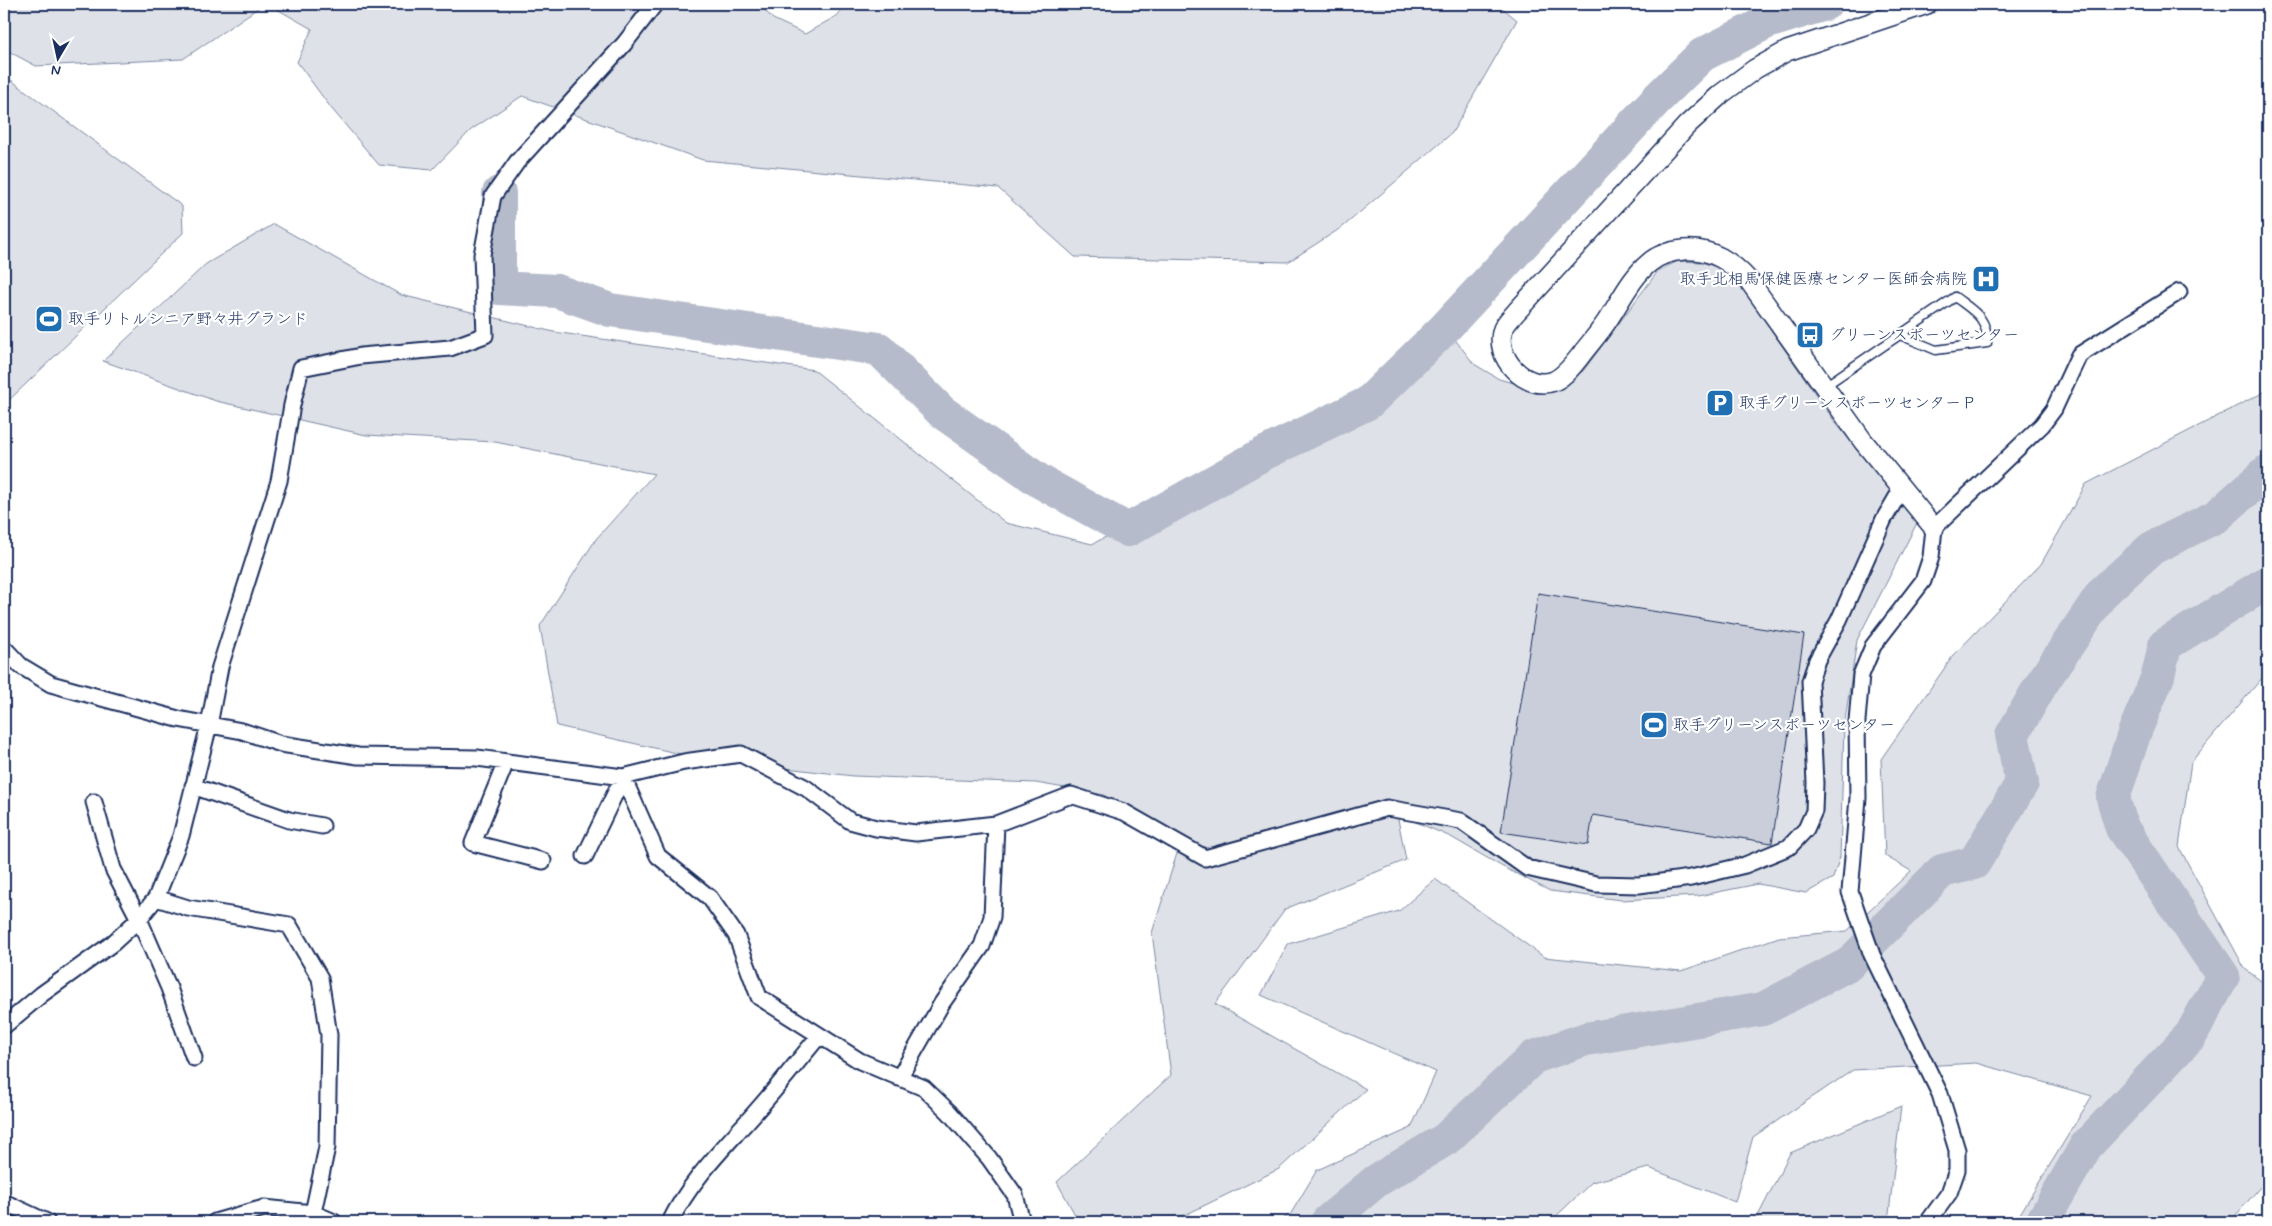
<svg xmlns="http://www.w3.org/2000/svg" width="2272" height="1226" font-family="Mynerve,'Klee One',sans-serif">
<rect width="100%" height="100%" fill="#fff"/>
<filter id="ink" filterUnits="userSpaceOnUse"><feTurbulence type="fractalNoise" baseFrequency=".02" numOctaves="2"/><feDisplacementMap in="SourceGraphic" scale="10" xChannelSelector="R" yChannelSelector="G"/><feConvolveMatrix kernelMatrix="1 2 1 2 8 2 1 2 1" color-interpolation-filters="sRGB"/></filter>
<g filter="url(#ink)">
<path fill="#dee1e7" stroke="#7c88a2" d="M 4,4 L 264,4 L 183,59 L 36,66 L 4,49 Z
M 268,4 L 759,4 L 773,19 L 805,34 L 838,15 L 843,4 L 1498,4 L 1517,20 L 1452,133 L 1344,226 L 1288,262 L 1075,257 L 998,188 L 703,160 L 522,96 L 471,130 L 432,170 L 379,165 L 331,108 L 297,62 L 312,29 Z
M 4,75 L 182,206 L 183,233 L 4,405 Z
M 274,224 L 401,295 L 554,332 L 814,370 L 1006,523 L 1092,544 L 1354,412 L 1443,324 L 1474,364 L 1499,379 L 1546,392 L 1583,371 L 1658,271 L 1678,261 L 1700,262 L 1720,267 L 1740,285 L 1835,422 L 1917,523 L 1857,640 L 1844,727 L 1840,857 L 1833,878 L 1806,893 L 1758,884 L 1698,896 L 1621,900 L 1550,891 L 1501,866 L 1451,837 L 1397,814 L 1406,860 L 1285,909 L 1215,1004 L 1366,1089 L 1279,1169 L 1185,1215 L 1129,1222 L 1079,1222 L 1057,1182 L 1171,1075 L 1152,933 L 1179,847 L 1107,806 L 1105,795 L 1036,783 L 853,776 L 694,757 L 557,726 L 540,626 L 596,539 L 654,474 L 495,442 L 366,435 L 216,401 L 103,361 L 206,264 Z
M 2268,390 L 2268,671 L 2191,762 L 2179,847 L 2245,969 L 2268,986 L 2268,1178 L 2230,1222 L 2015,1222 L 2092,1096 L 1976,1063 L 1853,1070 L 1753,1137 L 1735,1202 L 1649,1168 L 1592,1182 L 1550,1222 L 1277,1222 L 1290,1215 L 1317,1170 L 1411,1128 L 1436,1072 L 1261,995 L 1288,944 L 1399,911 L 1435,879 L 1544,957 L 1681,971 L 1779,937 L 1847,931 L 1911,871 L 1885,856 L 1881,759 L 1953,656 L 2041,564 L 2086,484 Z
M 1901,1106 L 1888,1222 L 1755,1222 L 1790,1153 Z"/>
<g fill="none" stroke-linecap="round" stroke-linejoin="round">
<path stroke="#b5bbca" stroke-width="34" d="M 499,193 L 499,288 L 557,291 L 610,310 L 879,349 L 942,412 L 1041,482 L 1128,530 L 1263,454 L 1368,403 L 1443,330 L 1657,99 L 1702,55 L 1767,22 L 1825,4
M 1327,1222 L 1376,1181 L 1446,1139 L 1534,1057 L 1586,1039 L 1763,1009 L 1849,964 L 1942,871 L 1974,863 L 2022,783 L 2012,735 L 2042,683 L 2103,592 L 2152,548 L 2217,516 L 2268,471
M 2042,1222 L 2086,1146 L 2191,1035 L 2223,976 L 2122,828 L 2113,798 L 2135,731 L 2158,676 L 2165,645 L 2268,582"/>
</g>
<path fill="#caceda" stroke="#1b2f5e" d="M 1538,593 L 1804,635 L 1772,843 L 1593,815 L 1588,845 L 1501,832 Z"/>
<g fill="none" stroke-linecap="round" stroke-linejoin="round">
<defs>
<path id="service" d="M 1825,386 L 1955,297 C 1973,311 1988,317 1987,343 L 1936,350 L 1900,335"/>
<path id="minor" d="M 4,648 L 21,666 L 51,684 L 178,719 L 242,731 L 281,744 L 358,756 L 477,758 L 623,777 L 684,762 L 741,754 L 806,788 L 850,821 L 876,828 L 916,833 L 996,824 L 1071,795 L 1124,812 L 1205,858 L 1387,808 L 1461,821 L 1527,868 L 1596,884 L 1639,885 L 1691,878 L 1745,865 L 1789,847 L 1806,829 L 1814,811 L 1815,783 L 1810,681 L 1817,660 L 1839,620 L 1884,519 L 1901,490
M 506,762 L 473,843 L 543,861
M 623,777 L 658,856 L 710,898 L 736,935 L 759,997 L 860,1061 L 924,1088 L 949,1112 L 989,1158 L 1015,1195 L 1022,1222
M 193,786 L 289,820 L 322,826
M 94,802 L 113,869 L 139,919 L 169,988 L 194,1058
M 585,856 L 623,777
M 156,898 L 188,908 L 289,925 L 320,978 L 329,1035 L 327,1147 L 313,1213
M 4,1026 L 42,994 L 113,943 L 139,919 L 156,898 L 181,836 L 209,725 L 220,667 L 279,481 L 292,405 L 301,368 L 361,356 L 450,348 L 485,335 L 482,255 L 493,196 L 517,162 L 624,44 L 655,4
M 899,1078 L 942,1003 L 982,946 L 992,917 L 996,824
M 4,1202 L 47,1222
M 215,1222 L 264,1208 L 313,1213 L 334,1222
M 670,1222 C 688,1185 715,1157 742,1127 C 769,1098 794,1066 819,1036
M 1928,1222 L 1949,1193 L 1957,1170 L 1957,1150 L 1940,1094 L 1872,955 L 1850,892 L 1858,798 L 1857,721 L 1861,675 L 1873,646 L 1923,581 L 1931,557 L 1934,528 L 2042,425 L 2054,409 L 2079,355 L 2179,292"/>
<path id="tertiary" d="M 1927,4 L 1787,51 L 1755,69 L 1721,94 L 1687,125 L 1517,311 C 1513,316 1506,322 1503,329 C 1493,357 1526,392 1554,381 C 1565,376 1574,364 1581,355 C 1590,343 1601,331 1609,318 C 1621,300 1632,277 1649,263 C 1658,255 1672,251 1684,250 C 1712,248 1732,262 1750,282 L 1863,441 L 1934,528"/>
</defs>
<use href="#service" stroke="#1b2f5e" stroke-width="11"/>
<use href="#minor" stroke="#1b2f5e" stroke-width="19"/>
<use href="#tertiary" stroke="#1b2f5e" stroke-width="22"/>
<use href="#service" stroke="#fff" stroke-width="8"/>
<use href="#minor" stroke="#fff" stroke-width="15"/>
<use href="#tertiary" stroke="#fff" stroke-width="19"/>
</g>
</g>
<defs>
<symbol id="hospital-square" viewBox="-11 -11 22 22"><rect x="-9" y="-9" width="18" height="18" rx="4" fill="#1f6fb2" stroke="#fff"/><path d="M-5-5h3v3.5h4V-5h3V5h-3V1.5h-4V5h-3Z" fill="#fff"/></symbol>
<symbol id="stadium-square" viewBox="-11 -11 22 22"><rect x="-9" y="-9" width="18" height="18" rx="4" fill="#1f6fb2" stroke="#fff"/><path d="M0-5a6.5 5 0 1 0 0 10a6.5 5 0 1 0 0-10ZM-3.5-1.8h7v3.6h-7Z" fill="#fff"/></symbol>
<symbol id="bus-square" viewBox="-11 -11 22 22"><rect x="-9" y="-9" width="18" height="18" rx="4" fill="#1f6fb2" stroke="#fff"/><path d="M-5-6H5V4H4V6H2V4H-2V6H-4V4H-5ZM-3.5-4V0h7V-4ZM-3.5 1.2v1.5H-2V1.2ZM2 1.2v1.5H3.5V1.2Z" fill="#fff"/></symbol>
<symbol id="parking-square" viewBox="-11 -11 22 22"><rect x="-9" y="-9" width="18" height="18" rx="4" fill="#1f6fb2" stroke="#fff"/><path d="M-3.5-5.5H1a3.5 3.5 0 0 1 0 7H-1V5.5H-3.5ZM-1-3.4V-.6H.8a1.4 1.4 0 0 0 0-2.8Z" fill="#fff"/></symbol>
</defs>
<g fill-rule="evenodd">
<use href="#hospital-square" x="1970" y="263" width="32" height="32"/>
<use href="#stadium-square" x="33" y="303" width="32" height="32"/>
<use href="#bus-square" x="1794" y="319" width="32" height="32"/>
<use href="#parking-square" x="1704" y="387" width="32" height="32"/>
<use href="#stadium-square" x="1638" y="709" width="32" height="32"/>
</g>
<g text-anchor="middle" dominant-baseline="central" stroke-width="4.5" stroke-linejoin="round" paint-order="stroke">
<g font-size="16" fill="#1b2f5e" stroke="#fff" text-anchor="start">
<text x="1967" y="279" text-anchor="end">取手北相馬保健医療センター医師会病院</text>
<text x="68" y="319">取手リトルシニア野々井グランド</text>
<text x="1829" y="335">グリーンスポーツセンター</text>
<text x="1739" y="403">取手グリーンスポーツセンターＰ</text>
<text x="1673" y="725">取手グリーンスポーツセンター</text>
</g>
</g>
<rect width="2272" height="1226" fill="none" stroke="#fff" stroke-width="20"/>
<rect x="10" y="10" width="2252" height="1206" fill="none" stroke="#1b2f5e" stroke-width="2" filter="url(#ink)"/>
<g transform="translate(58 58) rotate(189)" stroke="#ffffff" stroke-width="4" paint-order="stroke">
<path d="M0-4L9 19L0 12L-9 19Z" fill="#1b2f5e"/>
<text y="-8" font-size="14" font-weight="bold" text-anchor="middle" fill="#1b2f5e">N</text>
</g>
</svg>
